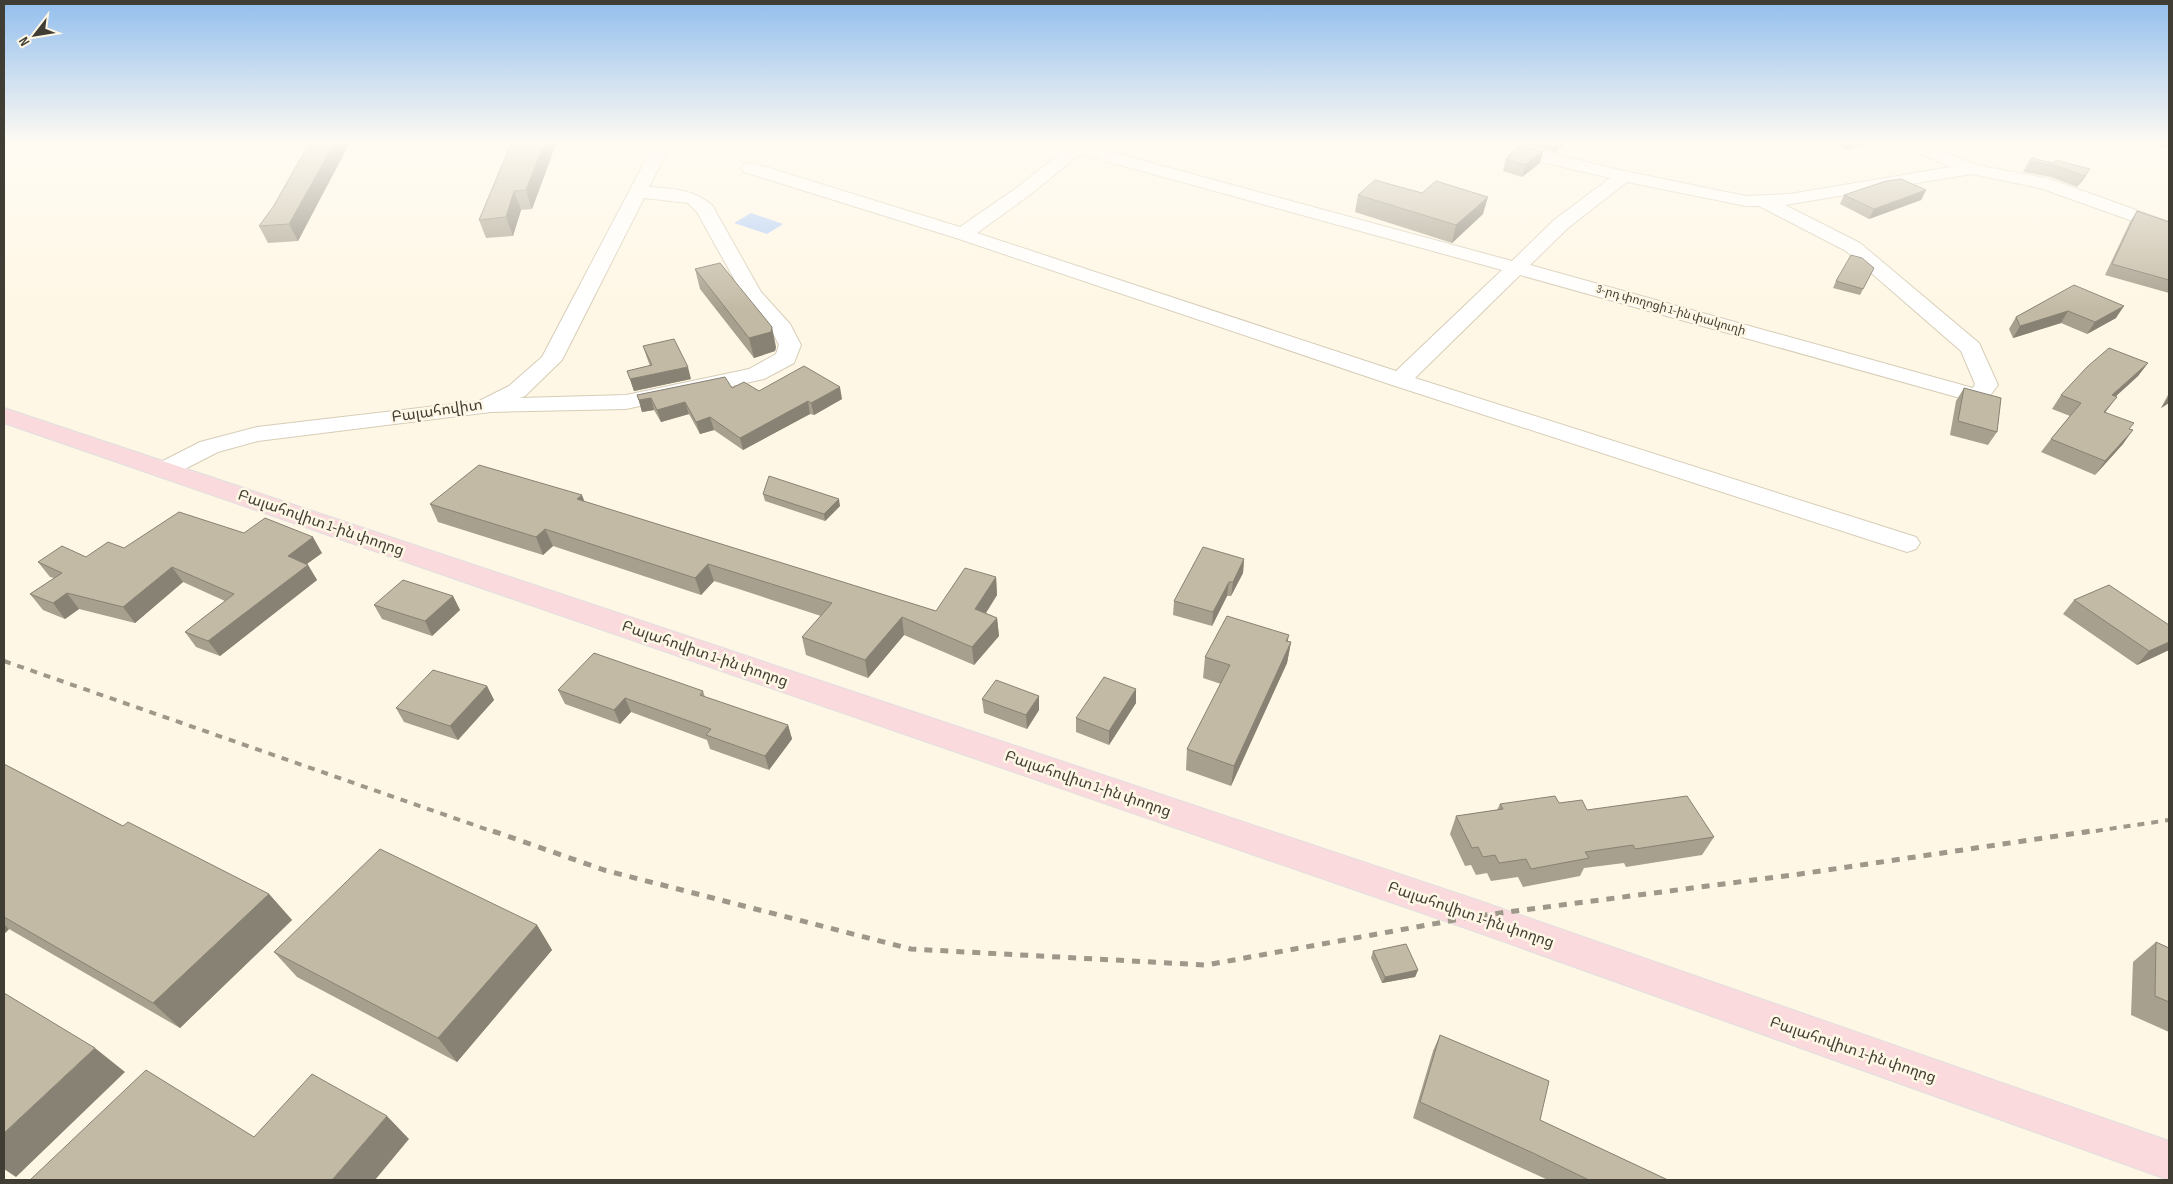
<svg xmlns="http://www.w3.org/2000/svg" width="2173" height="1184" font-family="'Sofia Sans Condensed','Noto Sans Armenian',sans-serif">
<rect width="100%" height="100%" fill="#fff7e5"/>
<path fill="#b1cdf8" d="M 751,213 L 783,224 L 767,234 L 734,223 Z"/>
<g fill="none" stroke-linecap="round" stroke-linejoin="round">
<defs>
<path id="minor" d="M 654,144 L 671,144 L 649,187 C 673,189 693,189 712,205 L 761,292 L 790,324 L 801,345 L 794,363 L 764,379 L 626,409 L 491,412 L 258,441 L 218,452 L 173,475 L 164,478 L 155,475 L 152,470 L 155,465 L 200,442 L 257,427 L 479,401 L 509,386 L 542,357 ZM 644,198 L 688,203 L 697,212 L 743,295 L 772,331 L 779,345 L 776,354 L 749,369 L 626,395 L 520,398 L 525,396 L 562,360 Z
M 1054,144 L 1090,144 L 1089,146 L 1512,261 L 1554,220 L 1610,178 L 1483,148 L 1481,144 L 1513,144 L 1624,171 L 1746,196 L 1790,194 L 1951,167 L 1907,148 L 1905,144 L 1928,144 L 1976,165 L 2050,179 L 2169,222 L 2169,234 L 2040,188 L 1971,174 L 1785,205 L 1860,243 L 1979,343 L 1998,385 L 1986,401 L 1978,403 L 1520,275 L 1415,378 L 1916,537 L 1920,543 L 1916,549 L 1907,552 L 1392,385 L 956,238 L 744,172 L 741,168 L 744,164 L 750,163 L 756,164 L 960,227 L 1019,186 L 1064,150 L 1056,148 ZM 1080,154 L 1502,270 L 1396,371 L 977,233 L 1031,194 ZM 1627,182 L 1746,206 L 1759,206 L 1846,251 L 1961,351 L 1975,384 L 1973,388 L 1530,265 L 1568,228 Z"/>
<path id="major" d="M 4,408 L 1477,900 L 2169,1141 L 2169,1180 L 1477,932 L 4,423 Z"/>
</defs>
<use href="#minor" stroke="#d6cdb7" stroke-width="2"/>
<use href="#major" stroke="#e0e0df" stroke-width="2"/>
<use href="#minor" fill="#fff" fill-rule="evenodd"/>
<use href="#major" fill="#fadadd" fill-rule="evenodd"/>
<path stroke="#9d988a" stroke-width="4" stroke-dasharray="7 7" stroke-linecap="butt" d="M 4,661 L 497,833
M 2082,833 L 2169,820"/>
<path stroke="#9d988a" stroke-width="5" stroke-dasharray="8 8" stroke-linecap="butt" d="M 493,831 L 604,870 L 911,949 L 1206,965 L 1477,916 L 1800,874 L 2091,831"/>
</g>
<path fill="#a8a08e" d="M 511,144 L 556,144 L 532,209 L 521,210 L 513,236 L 486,238 L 479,220 Z
M 1525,144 L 1564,144 L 1563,146 L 1555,152 Z
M 1834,144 L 1869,144 L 1848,150 Z
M 2160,144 L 2169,144 L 2169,148 L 2160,147 Z
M 348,146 L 298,241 L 268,243 L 259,226 Z
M 1543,151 L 1540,163 L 1522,177 L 1503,171 L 1506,159 Z
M 2029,161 L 2053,163 L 2090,169 L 2083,180 L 2077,187 L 2051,177 L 2023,172 Z
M 1926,190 L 1921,200 L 1869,219 L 1840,204 L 1844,195 Z
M 1358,195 L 1483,214 L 1452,243 L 1355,212 Z
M 2137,211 L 2169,222 L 2169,293 L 2105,275 L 2130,222 Z
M 1874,268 L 1860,295 L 1833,288 L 1836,281 Z
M 695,269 L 776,347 L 775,351 L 754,358 L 700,289 Z
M 2074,285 L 2116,318 L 2087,334 L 2061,323 L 2013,338 L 2009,329 L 2016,317 Z
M 643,346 L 691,379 L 634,391 L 627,371 L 650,366 L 647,358 Z
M 2148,363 L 2138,376 L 2116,396 L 2105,412 L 2130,429 L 2123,444 L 2095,475 L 2041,452 L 2051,439 L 2070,416 L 2052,409 L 2061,395 Z
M 732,388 L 759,391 L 842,399 L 814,415 L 810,414 L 743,450 L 714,430 L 700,434 L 689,414 L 661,422 L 654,410 L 642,412 L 637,395 Z
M 1964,388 L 1997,432 L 1988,445 L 1950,435 L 1956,401 Z
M 2169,393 L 2169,403 L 2161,408 Z
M 763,494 L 840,506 L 825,521 L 765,501 Z
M 585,502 L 936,611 L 996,577 L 997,595 L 986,613 L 997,618 L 999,636 L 974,665 L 904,635 L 868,678 L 806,655 L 802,637 L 821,616 L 714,581 L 701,595 L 553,546 L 543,555 L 438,522 L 430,504 Z
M 244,533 L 322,553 L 307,564 L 308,565 L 317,580 L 220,656 L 196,647 L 185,632 L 225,601 L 183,582 L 135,623 L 79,609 L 65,619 L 43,610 L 30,594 L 54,578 L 50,577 L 38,562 L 86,557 L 124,548 Z
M 1244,559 L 1243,573 L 1231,596 L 1227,596 L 1212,626 L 1173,615 L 1174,601 Z
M 453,596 L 460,610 L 432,636 L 382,619 L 374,605 Z
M 2074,600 L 2169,650 L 2137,665 L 2063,614 Z
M 1288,641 L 1291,642 L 1287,663 L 1231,786 L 1186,770 L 1187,749 L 1221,684 L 1203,678 L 1205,657 Z
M 487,686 L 494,700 L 458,740 L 404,722 L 396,708 Z
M 1136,689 L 1136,703 L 1109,745 L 1076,732 L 1076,718 Z
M 558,690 L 703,691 L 705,697 L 788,725 L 792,739 L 769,770 L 710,749 L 707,740 L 631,712 L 620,724 L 565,704 Z
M 1039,696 L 1039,710 L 1027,729 L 984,713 L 982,699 Z
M 4,764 L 123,826 L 269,894 L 292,920 L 180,1028 L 9,929 L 4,934 Z
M 1559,803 L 1587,810 L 1714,837 L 1702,855 L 1626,867 L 1624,863 L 1584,868 L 1580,876 L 1523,887 L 1518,877 L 1491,881 L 1487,873 L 1476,875 L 1471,865 L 1465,866 L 1450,834 L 1456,816 L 1497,810 L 1500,804 Z
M 537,925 L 552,950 L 457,1062 L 297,977 L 274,952 Z
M 2156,942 L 2169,948 L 2169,1032 L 2131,1015 L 2133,962 Z
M 1373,951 L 1418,970 L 1415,977 L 1382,983 L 1371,958 Z
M 1440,1035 L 1540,1120 L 1668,1180 L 1548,1180 L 1413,1118 L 1433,1051 Z"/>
<path fill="#888274" d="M 334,144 L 348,144 L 348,146 L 298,241 L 289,224 Z
M 544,144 L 556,144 L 532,209 L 526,190 Z
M 1557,144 L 1564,144 L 1563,146 L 1555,152 Z
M 1851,144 L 1869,144 L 1848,150 Z
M 1543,151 L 1540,163 L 1522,177 L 1525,165 Z
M 2090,169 L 2083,180 L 2077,187 L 2084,176 Z
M 1926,190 L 1921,200 L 1869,219 L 1874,209 Z
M 514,191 L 521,210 L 513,236 L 506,217 Z
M 1488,197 L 1483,214 L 1452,243 L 1456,225 Z
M 2124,306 L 2116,318 L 2087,334 L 2095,322 Z
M 2068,311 L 2061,323 L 2013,338 L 2020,326 Z
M 772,327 L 776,347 L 775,351 L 754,358 L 749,338 Z
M 2148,363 L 2138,376 L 2103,408 L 2112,395 Z
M 688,367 L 691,379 L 634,391 L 630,379 Z
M 840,387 L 842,399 L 814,415 L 811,403 Z
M 2169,396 L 2169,403 L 2161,408 Z
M 2117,397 L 2107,410 L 2094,426 L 2104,412 Z
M 651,398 L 654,410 L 642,412 L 639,400 Z
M 808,401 L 810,414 L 743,450 L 740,438 Z
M 685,402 L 689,414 L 661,422 L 657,410 Z
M 710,417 L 714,430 L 700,434 L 696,422 Z
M 2133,430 L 2123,444 L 2095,475 L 2105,461 Z
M 582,495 L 589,513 L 577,499 Z
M 839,499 L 840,506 L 825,521 L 824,514 Z
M 545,529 L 553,546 L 543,555 L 536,537 Z
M 313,537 L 322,553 L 297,571 L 288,556 Z
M 1244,559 L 1243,573 L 1231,596 L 1233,582 Z
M 708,564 L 714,581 L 701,595 L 695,578 Z
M 308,565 L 317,580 L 220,656 L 208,641 Z
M 172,567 L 183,582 L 135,623 L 123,607 Z
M 996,577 L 997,595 L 977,627 L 975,609 Z
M 1229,582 L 1227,596 L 1212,626 L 1213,612 Z
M 67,593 L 79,609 L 65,619 L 53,603 Z
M 453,596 L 460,610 L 432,636 L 425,621 Z
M 902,617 L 904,635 L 868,678 L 865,660 Z
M 997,618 L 999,636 L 974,665 L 972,647 Z
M 1289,635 L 1285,654 L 1291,642 L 1287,663 L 1231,786 L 1234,766 Z
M 2169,642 L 2169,650 L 2137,665 L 2149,651 Z
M 487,686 L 494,700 L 458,740 L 450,726 Z
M 1136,689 L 1136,703 L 1109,745 L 1109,731 Z
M 1039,696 L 1039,710 L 1027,729 L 1026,715 Z
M 625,698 L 631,712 L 620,724 L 614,710 Z
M 788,725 L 792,739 L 769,770 L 765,756 Z
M 269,894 L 292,920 L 180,1028 L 153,1003 Z
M 4,924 L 9,929 L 4,934 Z
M 537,925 L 552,950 L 457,1062 L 438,1038 Z
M 1418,970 L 1415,977 L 1382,983 L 1385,977 Z
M 95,1048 L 125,1072 L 16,1177 L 4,1169 L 4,1133 Z
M 387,1116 L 409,1139 L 375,1180 L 332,1180 Z"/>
<path fill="#c3baa5" stroke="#888274" d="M 309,144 L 334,144 L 289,224 L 259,226 L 273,207 Z
M 511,144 L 544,144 L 526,190 L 514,191 L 506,217 L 479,220 Z
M 1517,146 L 1543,151 L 1525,165 L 1506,159 Z
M 2032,158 L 2053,163 L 2056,160 L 2090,169 L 2084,176 L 2057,166 L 2029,161 Z
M 1901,179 L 1926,190 L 1874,209 L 1844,195 L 1886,181 Z
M 1375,180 L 1422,193 L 1436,181 L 1488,197 L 1456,225 L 1358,195 Z
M 2137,211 L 2169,222 L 2169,280 L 2112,264 Z
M 1851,255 L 1862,258 L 1874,268 L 1863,289 L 1836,281 Z
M 720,263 L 772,327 L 771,332 L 749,338 L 695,269 Z
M 2074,285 L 2124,306 L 2095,322 L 2068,311 L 2020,326 L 2016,317 Z
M 674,339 L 688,367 L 630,379 L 627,371 L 652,365 L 643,346 Z
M 2109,348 L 2148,363 L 2112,395 L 2117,397 L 2104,412 L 2134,423 L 2129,429 L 2133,430 L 2105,461 L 2051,439 L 2081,403 L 2061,395 L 2087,367 Z
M 804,366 L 840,387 L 811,403 L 808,401 L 740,438 L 710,417 L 696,422 L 685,402 L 657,410 L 651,398 L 639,400 L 637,395 L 725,377 L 732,388 L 744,382 L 759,391 Z
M 1964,388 L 2001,398 L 1997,432 L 1958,421 Z
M 479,465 L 582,495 L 577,499 L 936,611 L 965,568 L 996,577 L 975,609 L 997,618 L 972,647 L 902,617 L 865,660 L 802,637 L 832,603 L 708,564 L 695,578 L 545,529 L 536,537 L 430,504 Z
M 769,476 L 839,499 L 824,514 L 763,494 Z
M 179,512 L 244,533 L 265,518 L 313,537 L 288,556 L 308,565 L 208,641 L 185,632 L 234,594 L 172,567 L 123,607 L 67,593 L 53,603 L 30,594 L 62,573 L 38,562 L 62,546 L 86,557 L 108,542 L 124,548 Z
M 1203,547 L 1244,559 L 1233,582 L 1229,582 L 1213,612 L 1174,601 Z
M 403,580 L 453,596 L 425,621 L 374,605 Z
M 2109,585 L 2169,625 L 2169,642 L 2149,651 L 2074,600 Z
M 1227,616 L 1289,635 L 1286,641 L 1291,642 L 1234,766 L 1187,749 L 1230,665 L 1205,657 Z
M 594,653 L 703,691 L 700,695 L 788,725 L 765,756 L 706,735 L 711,729 L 625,698 L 614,710 L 558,690 Z
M 433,670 L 487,686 L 450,726 L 396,708 Z
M 1104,677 L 1136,689 L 1109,731 L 1076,718 Z
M 996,680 L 1039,696 L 1026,715 L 982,699 Z
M 4,764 L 123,826 L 128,822 L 269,894 L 153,1003 L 4,917 Z
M 1555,796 L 1559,803 L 1582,800 L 1587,810 L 1687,796 L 1714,837 L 1635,849 L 1633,845 L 1585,852 L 1589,858 L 1531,869 L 1526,859 L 1499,863 L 1495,855 L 1483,857 L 1478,847 L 1472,848 L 1456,816 L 1503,809 L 1500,804 Z
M 380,849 L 537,925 L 438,1038 L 274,952 Z
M 2156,942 L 2169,948 L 2169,1002 L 2155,996 Z
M 1406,944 L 1418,970 L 1385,977 L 1373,951 Z
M 4,993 L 95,1048 L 4,1133 Z
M 1440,1035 L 1549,1081 L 1540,1120 L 1668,1180 L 1589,1180 L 1533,1153 L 1420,1102 Z
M 146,1070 L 254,1137 L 312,1074 L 387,1116 L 332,1180 L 30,1180 Z"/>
<linearGradient id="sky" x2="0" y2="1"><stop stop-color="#92beee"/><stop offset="0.46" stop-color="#fffbf3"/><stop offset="1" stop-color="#fffbf3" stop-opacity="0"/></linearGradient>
<rect width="2173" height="310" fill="url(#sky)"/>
<g text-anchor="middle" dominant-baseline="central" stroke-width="5" stroke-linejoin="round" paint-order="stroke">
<g font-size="12" fill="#403d34" stroke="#fff7e5">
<text transform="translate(1671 310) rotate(16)">3-րդ փողոցի 1-ին փակուղի</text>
</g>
<g font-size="15" fill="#403d34" stroke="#fff7e5">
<text transform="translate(437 411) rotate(-8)">Բալահովիտ</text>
<text transform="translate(321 523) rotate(19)">Բալահովիտ 1-ին փողոց</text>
<text transform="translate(705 654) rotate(19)">Բալահովիտ 1-ին փողոց</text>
<text transform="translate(1088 784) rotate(19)">Բալահովիտ 1-ին փողոց</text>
<text transform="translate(1471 915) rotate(19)">Բալահովիտ 1-ին փողոց</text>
<text transform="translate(1853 1050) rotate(19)">Բալահովիտ 1-ին փողոց</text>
</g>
</g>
<rect width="2173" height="1184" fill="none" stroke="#403d34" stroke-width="10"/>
<g transform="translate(35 35) rotate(239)" stroke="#fff7e5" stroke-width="4" paint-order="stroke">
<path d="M0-4L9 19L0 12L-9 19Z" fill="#403d34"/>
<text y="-8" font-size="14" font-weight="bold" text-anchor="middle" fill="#403d34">N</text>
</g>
</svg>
